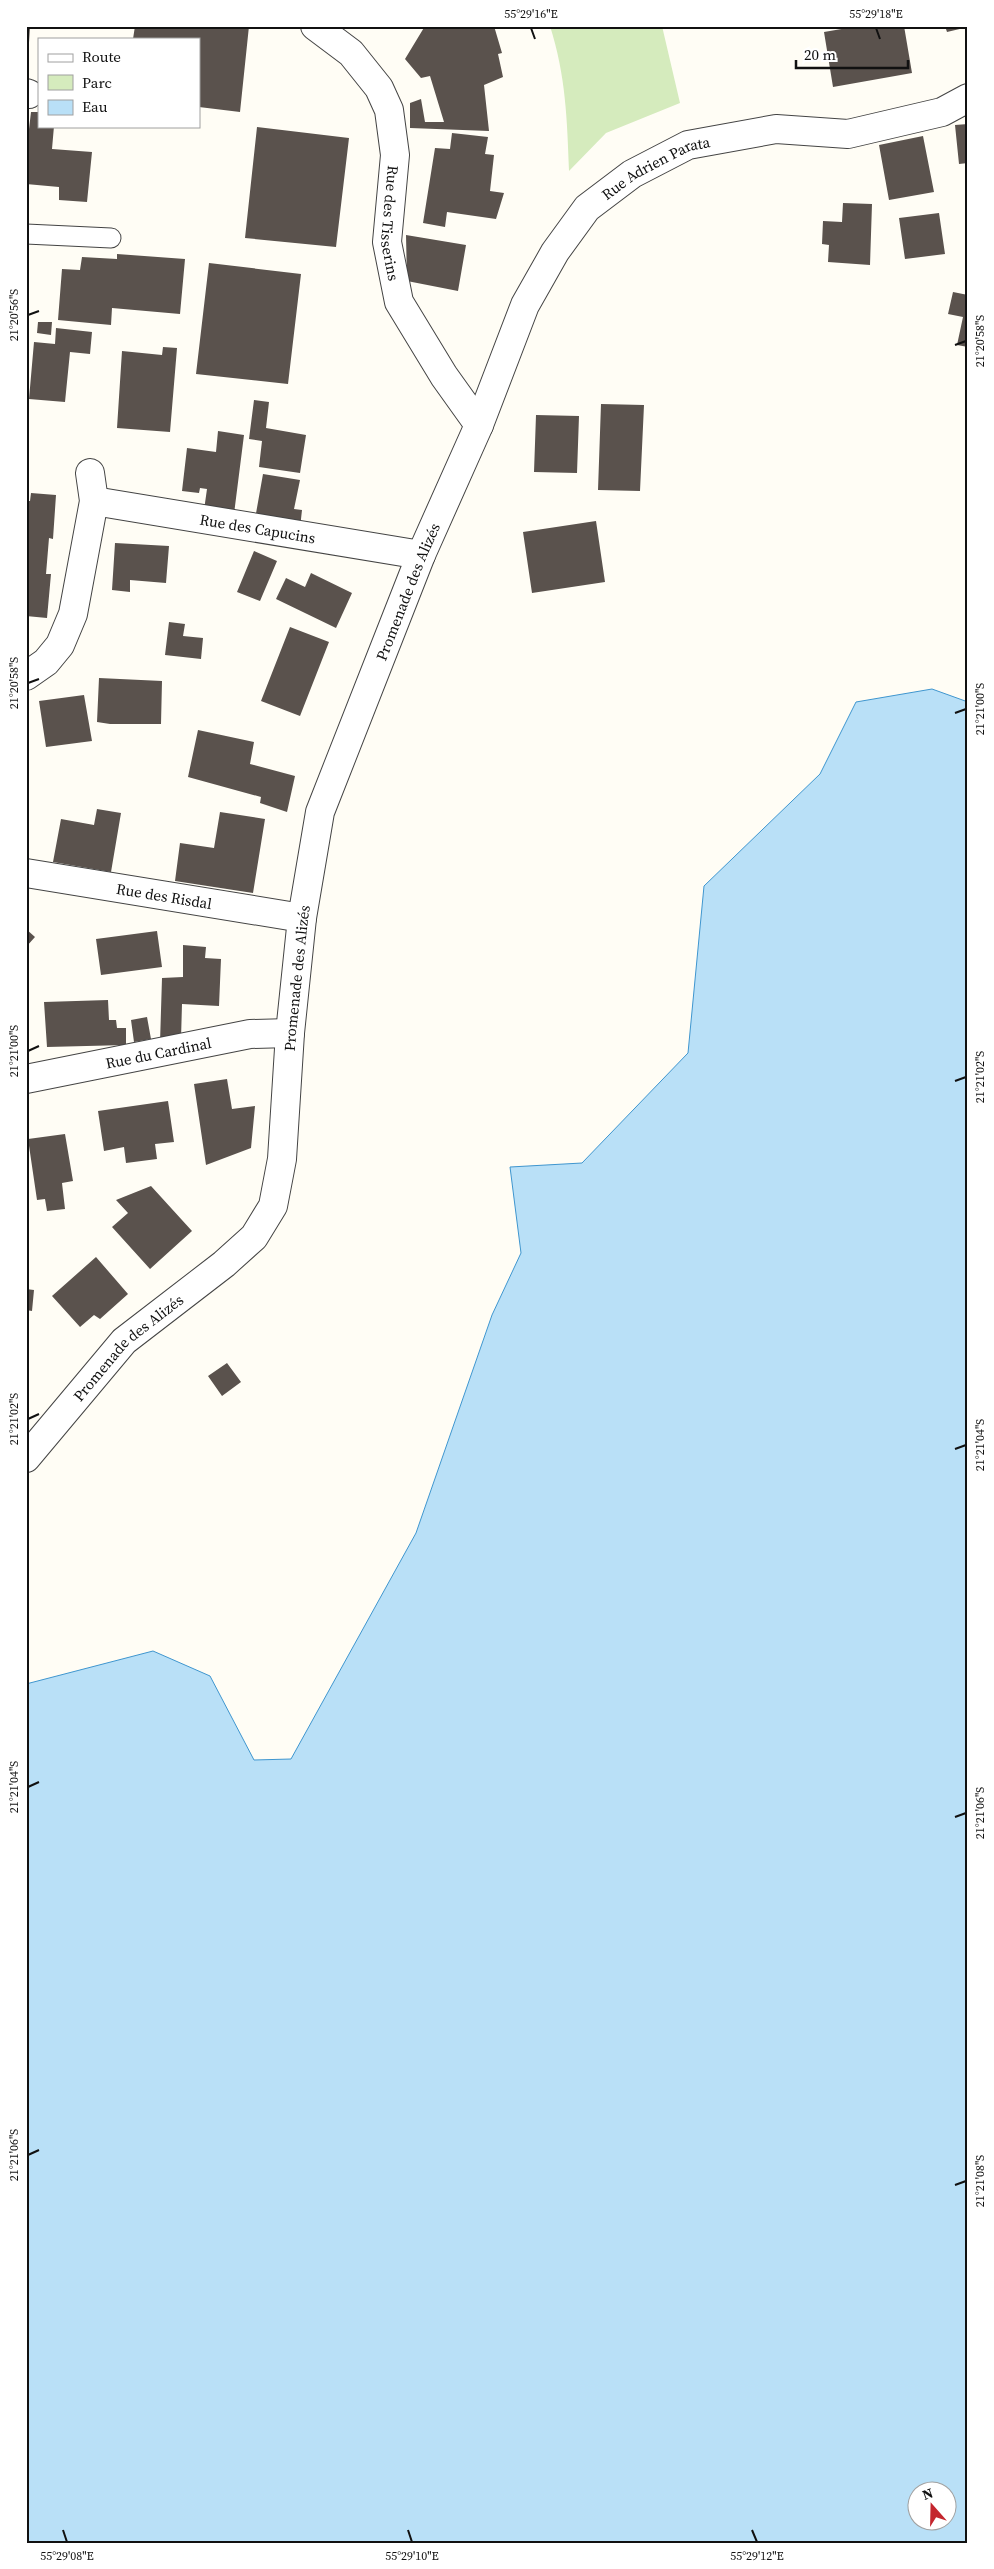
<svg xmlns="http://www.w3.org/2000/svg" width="994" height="2569" font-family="'Source Serif 4',serif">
<rect width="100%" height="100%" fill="#fffdf5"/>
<path fill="#d5ebbd" d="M 550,26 L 662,26 L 680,103 L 606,133 L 569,171 C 567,119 566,77 550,26 Z"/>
<path fill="#b9e0f7" stroke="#3f96cf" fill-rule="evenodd" d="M 932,689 L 968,702 L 968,2543 L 26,2543 L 26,1684 L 153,1651 L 210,1676 L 254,1760 L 291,1759 L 416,1533 L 492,1315 L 521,1253 L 510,1167 L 582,1163 L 688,1053 L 704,886 L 820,774 L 856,702 ZM 916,2492 L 946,2492 L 946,2522 L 916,2522 Z"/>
<path fill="#5a524d" d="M 135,26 L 249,26 L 240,112 L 199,107 L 199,39 L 133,39 Z
M 425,26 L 494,26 L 502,53 L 498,54 L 503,77 L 484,85 L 489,131 L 410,128 L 410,103 L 421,99 L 425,122 L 444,122 L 430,76 L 421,78 L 405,59 Z
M 859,26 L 904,26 L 912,73 L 833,87 L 824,32 Z
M 945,26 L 968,26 L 968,27 L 947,32 Z
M 26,27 L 30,27 L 28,58 L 26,58 Z
M 31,112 L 39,112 L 39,126 L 54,126 L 52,149 L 92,152 L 87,202 L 59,200 L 59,187 L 26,184 L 26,129 L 29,129 Z
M 968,124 L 968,163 L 959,164 L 955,125 Z
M 257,127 L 349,138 L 336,247 L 245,238 Z
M 452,133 L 488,137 L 485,154 L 494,155 L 490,191 L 504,193 L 496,219 L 447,212 L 445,227 L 423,223 L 435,148 L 450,149 Z
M 923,136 L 934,192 L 889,200 L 879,145 Z
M 843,203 L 872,204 L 870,265 L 828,262 L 829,245 L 822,244 L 823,221 L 842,222 Z
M 939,213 L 945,254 L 905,259 L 899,218 Z
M 406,235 L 466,245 L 458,291 L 407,281 Z
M 117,254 L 185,259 L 180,314 L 112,308 L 111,325 L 58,320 L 62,269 L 80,270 L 82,257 L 117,259 Z
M 209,263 L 301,274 L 288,384 L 196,374 Z
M 953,292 L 968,295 L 968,347 L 957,345 L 963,317 L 948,314 Z
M 38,322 L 52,322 L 51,335 L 37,333 Z
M 56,328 L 92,332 L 90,354 L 70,352 L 65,402 L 29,399 L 34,342 L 55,344 Z
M 163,347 L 177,348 L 170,432 L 117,428 L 122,351 L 162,355 Z
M 254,400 L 269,402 L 266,428 L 306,435 L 300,473 L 259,467 L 262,441 L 249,439 Z
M 601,404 L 644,405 L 640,491 L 598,490 Z
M 536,415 L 579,416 L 577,473 L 534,472 Z
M 218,431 L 244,435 L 234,514 L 204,510 L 207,489 L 200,488 L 199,493 L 182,491 L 187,448 L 216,452 Z
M 263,474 L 300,480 L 294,509 L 302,510 L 300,528 L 255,519 Z
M 31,493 L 56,495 L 53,539 L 49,538 L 46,574 L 51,574 L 47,618 L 26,616 L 26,501 L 30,501 Z
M 596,521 L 605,582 L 532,593 L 523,532 Z
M 115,543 L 169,546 L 166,583 L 130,580 L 130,592 L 112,590 Z
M 254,551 L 277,561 L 260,601 L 237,592 Z
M 311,573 L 352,593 L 336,628 L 276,599 L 286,578 L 305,587 Z
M 169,622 L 185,624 L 183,636 L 203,638 L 201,659 L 165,655 Z
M 290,627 L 329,642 L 300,716 L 261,701 Z
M 99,678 L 162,681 L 161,724 L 110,724 L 97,722 Z
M 84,695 L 92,741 L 46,747 L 39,701 Z
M 198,730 L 254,742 L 250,764 L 295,776 L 287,812 L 260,803 L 261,797 L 188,777 Z
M 97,809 L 121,813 L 111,872 L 53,862 L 61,819 L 94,825 Z
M 220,812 L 265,819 L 253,893 L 175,881 L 180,843 L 214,848 Z
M 26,929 L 35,937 L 26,947 Z
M 157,931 L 162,967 L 101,975 L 96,939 Z
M 183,945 L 206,947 L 205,958 L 221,959 L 219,1006 L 182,1004 L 181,1039 L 160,1043 L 162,978 L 183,977 Z
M 108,1000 L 109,1020 L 116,1020 L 117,1028 L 126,1028 L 126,1045 L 47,1047 L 44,1002 Z
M 147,1017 L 151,1039 L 134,1042 L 131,1020 Z
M 227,1079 L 232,1109 L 255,1106 L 251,1148 L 206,1165 L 194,1084 Z
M 168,1101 L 174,1142 L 155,1144 L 157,1159 L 126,1163 L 124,1147 L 104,1151 L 98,1111 Z
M 65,1134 L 73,1181 L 62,1183 L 65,1209 L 47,1211 L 45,1199 L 37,1200 L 28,1139 Z
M 151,1186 L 192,1231 L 150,1269 L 112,1227 L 128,1213 L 116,1200 Z
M 96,1257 L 128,1294 L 100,1319 L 94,1315 L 80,1327 L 52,1296 Z
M 26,1289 L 34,1290 L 32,1311 L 26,1310 Z
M 227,1363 L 241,1382 L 222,1396 L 208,1376 Z"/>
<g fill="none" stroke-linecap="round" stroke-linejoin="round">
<defs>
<path id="service" d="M 26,234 L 111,238"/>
<g id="minor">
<path id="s1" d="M 315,26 L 351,53 L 379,88 L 389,110 L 395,155 L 387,242 L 399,302 L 444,376 L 479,425"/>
<path d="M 26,93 L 29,94"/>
<path id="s2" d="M 94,501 L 421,555"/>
<path d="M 26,676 L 46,662 L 60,645 L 73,614 L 94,501 L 90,473"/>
<path id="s3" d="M 26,873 L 302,918"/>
<path id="s4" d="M 26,1079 L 250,1034 L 290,1033"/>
<path id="s5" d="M 26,1458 L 124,1341 L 224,1264 L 254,1237 L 273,1206 L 282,1159 L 290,1033 L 302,918 L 320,812 L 421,555 L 479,425 L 525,305 L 555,252 L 587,208 L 632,174 L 688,145 L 776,129 L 848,134 L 942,112 L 968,98"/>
</g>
</defs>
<use href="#service" stroke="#444" stroke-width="21"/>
<use href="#minor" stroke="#444" stroke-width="30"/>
<use href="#service" stroke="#fff" stroke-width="19"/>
<use href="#minor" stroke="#fff" stroke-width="28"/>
</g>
<path fill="none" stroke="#111" stroke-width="2" d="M 531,28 L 535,39M 876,28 L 880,39M 28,315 L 39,311M 955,345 L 966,341M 28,683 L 39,679M 955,713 L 966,709M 28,1051 L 39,1046M 955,1081 L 966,1077M 28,1419 L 39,1414M 955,1449 L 966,1445M 28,1787 L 39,1782M 955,1817 L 966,1813M 28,2155 L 39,2150M 955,2185 L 966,2181M 63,2530 L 67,2542M 408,2530 L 412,2542M 752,2530 L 757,2542"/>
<g text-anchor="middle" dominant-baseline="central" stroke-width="5" stroke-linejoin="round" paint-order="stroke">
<g font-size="15" fill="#111" stroke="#fff">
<text stroke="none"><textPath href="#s5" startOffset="1496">Rue Adrien Parata</textPath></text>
<text stroke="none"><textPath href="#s1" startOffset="228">Rue des Tisserins</textPath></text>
<text stroke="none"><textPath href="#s2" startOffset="166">Rue des Capucins</textPath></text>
<text stroke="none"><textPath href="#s5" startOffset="990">Promenade des Alizés</textPath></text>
<text stroke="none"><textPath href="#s3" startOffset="140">Rue des Risdal</textPath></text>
<text stroke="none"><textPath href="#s5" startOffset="585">Promenade des Alizés</textPath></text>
<text stroke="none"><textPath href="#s4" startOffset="135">Rue du Cardinal</textPath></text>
<text stroke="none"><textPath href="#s5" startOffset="151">Promenade des Alizés</textPath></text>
</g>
</g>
<rect width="994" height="2569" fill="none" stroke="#ffffff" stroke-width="55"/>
<rect x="38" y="38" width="162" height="90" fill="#ffffff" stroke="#a0a0a0"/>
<rect x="48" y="54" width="25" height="8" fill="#ffffff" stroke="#a0a0a0"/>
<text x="82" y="62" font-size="15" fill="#111111">Route</text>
<rect x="48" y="75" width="25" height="15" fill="#d5ebbd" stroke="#a0a0a0"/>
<text x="82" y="88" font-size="15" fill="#111111">Parc</text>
<rect x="48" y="100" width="25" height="15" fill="#b9e0f7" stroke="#a0a0a0"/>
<text x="82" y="112" font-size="15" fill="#111111">Eau</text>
<g transform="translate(932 2506) rotate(340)"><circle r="24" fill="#ffffff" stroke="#a0a0a0"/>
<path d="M0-4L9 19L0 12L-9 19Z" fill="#c4262e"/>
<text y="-8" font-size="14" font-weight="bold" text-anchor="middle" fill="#111111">N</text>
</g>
<path d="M796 60v8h112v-8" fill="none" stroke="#111111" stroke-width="2.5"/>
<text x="804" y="60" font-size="15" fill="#111111" stroke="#ffffff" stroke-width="4" paint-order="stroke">20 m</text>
<rect x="28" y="28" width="938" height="2514" fill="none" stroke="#111" stroke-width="2"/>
<g font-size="12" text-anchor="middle" fill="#111">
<text x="531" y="18">55°29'16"E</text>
<text x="876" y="18">55°29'18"E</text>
<text transform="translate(14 315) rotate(-90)" y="4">21°20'56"S</text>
<text transform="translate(980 341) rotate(-90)" y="4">21°20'58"S</text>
<text transform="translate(14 683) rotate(-90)" y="4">21°20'58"S</text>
<text transform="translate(980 709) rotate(-90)" y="4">21°21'00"S</text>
<text transform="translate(14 1051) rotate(-90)" y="4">21°21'00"S</text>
<text transform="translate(980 1077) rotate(-90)" y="4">21°21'02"S</text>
<text transform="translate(14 1419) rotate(-90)" y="4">21°21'02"S</text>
<text transform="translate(980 1445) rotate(-90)" y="4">21°21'04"S</text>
<text transform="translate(14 1787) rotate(-90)" y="4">21°21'04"S</text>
<text transform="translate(980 1813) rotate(-90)" y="4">21°21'06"S</text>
<text transform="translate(14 2155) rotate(-90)" y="4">21°21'06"S</text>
<text transform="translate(980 2181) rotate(-90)" y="4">21°21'08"S</text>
<text x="67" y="2560">55°29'08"E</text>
<text x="412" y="2560">55°29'10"E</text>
<text x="757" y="2560">55°29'12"E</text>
</g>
</svg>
